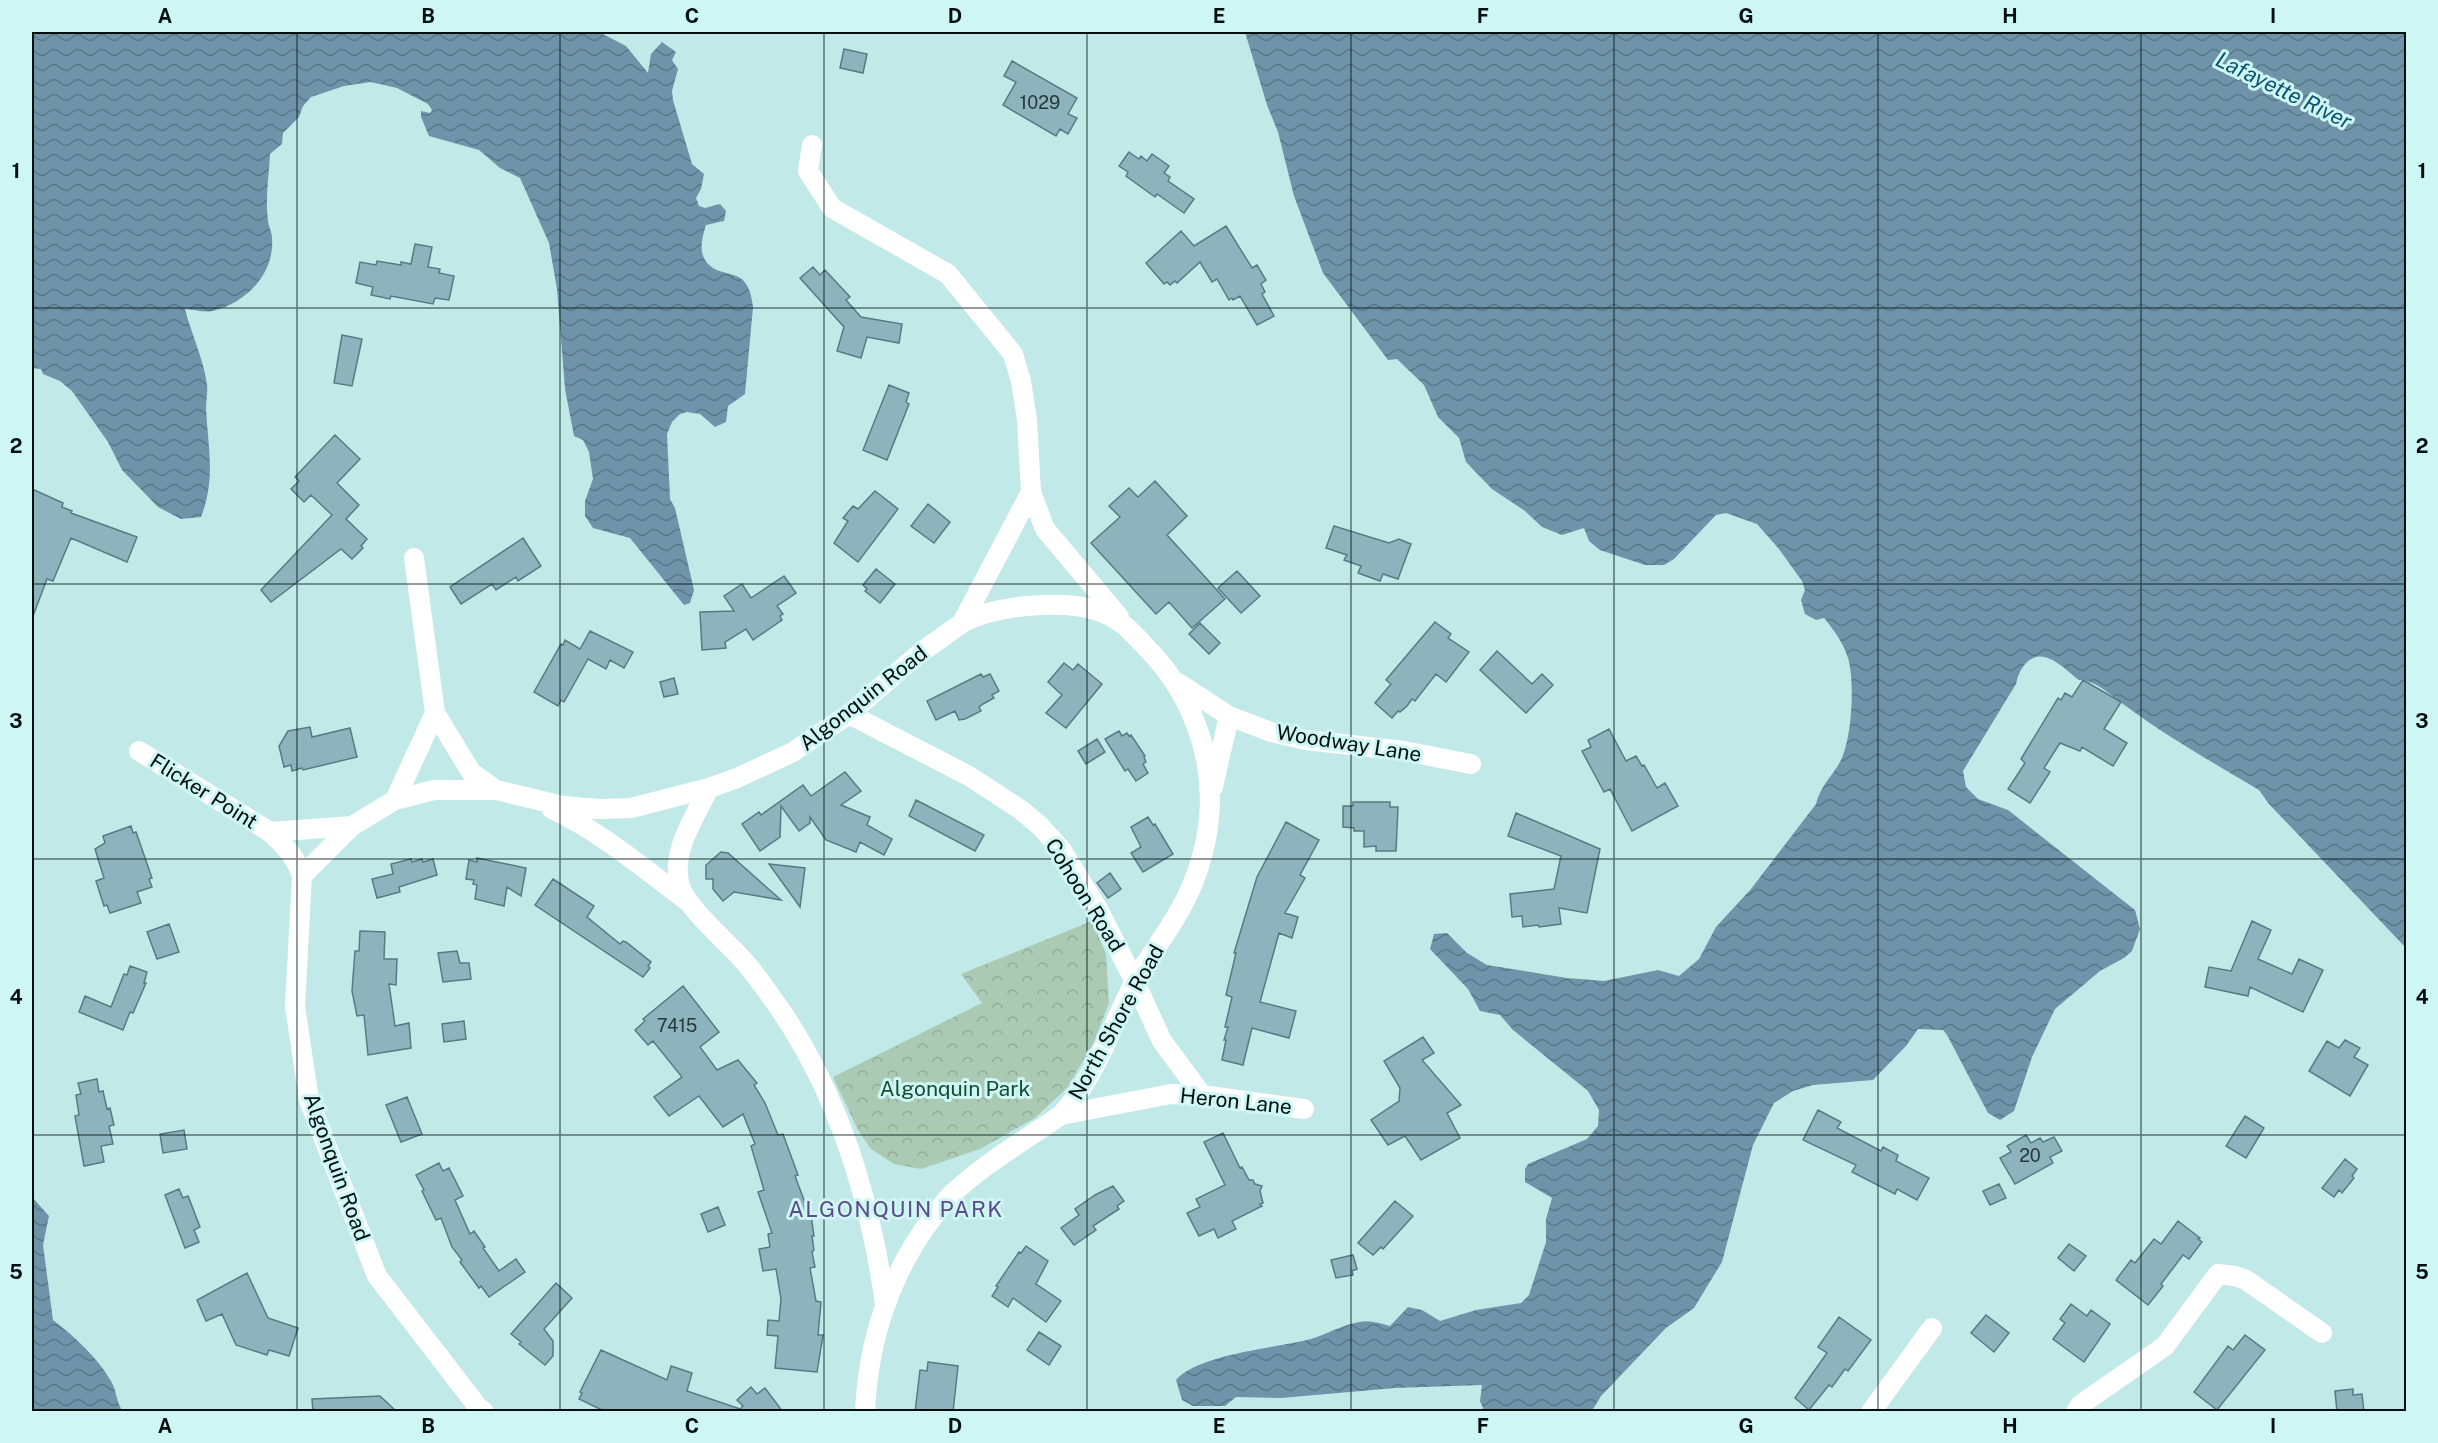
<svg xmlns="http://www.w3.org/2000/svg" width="2438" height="1443" font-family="'Public Sans',sans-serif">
<defs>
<pattern id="park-crowns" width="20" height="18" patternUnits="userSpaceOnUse" patternTransform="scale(1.5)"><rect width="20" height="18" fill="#abcab4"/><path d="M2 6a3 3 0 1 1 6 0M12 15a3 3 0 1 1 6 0" fill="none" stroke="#92ac9a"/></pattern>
<pattern id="water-waves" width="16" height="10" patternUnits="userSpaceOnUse" patternTransform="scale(1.5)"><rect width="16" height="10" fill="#6f94a9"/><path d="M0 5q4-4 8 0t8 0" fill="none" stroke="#597788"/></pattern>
</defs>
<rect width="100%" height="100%" fill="#c0e9e8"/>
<path fill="url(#park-crowns)" d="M 1092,921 L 1106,954 L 1109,1003 L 1094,1042 L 1067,1088 L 1035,1118 L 980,1149 L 921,1169 L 894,1164 L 871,1149 L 858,1130 L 833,1077 L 982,1003 L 961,974 Z"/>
<path fill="url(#water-waves)" d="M 32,32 L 599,32 L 626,46 L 648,73 L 651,54 L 662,42 L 676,52 L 672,60 L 678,69 L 672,91 L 673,100 L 692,164 L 704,174 L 701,189 L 696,198 L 699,206 L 705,208 L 720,204 L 726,211 L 724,221 L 706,225 C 701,241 697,257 713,268 C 721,273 732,273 740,278 C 749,283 752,298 753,307 L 745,394 L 728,406 L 726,422 L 715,427 L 700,414 L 687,412 L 680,414 L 672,422 L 667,434 L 670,499 L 675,508 L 694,590 L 690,603 L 684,605 L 630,538 L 593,528 L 585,516 L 585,501 L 593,479 L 589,452 L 583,440 L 574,436 L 565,389 L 557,289 L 549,243 L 520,178 L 500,168 L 479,150 L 429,136 L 421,117 L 421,111 L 430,113 L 432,110 L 428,104 L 397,88 L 371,82 L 344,86 L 311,97 L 303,106 L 299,117 L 283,133 L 282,144 L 270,154 C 269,175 265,199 268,220 C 268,226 272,232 272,238 C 275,273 246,304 212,311 C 204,313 193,309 185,309 C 191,333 204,360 207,385 C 208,392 206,400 206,408 C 208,448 216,478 201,517 L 181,519 L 158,507 L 122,470 L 108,442 L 72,391 L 60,381 L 43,374 L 41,369 L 32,368 Z
M 1245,32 L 2406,32 L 2406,948 L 2269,804 L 2259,790 C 2212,762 2166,736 2123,704 C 2112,696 2094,679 2079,680 C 2064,669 2044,645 2026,663 C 2020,670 2018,675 2016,684 L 1963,771 L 1966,787 L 1978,799 L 2008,810 L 2135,910 L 2140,929 L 2132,951 L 2124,958 L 2100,971 L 2055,1009 L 2032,1057 L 2014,1111 L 2000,1120 L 1988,1113 L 1947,1035 L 1943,1030 L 1918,1029 L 1906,1046 L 1873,1080 L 1813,1085 L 1793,1091 L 1774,1103 L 1753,1145 L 1722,1262 L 1694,1308 L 1666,1328 L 1601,1396 L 1592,1411 L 1482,1411 L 1483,1408 L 1480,1401 L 1482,1385 L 1395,1388 L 1281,1398 L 1236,1397 L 1225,1406 L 1193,1406 L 1182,1400 L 1176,1380 C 1198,1354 1277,1348 1311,1339 C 1327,1334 1342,1325 1359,1322 C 1370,1320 1379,1323 1390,1326 L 1408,1307 L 1422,1310 L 1440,1321 L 1476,1310 L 1521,1303 L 1529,1295 L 1546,1242 L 1546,1219 L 1552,1198 L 1525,1182 L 1525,1169 L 1528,1164 L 1587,1139 L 1598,1126 L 1599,1110 L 1588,1091 L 1513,1030 L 1500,1015 L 1480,1011 L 1468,989 L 1430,949 L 1434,934 L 1447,933 L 1467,953 L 1487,965 L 1506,968 L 1567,978 L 1604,981 L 1658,970 L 1679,976 L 1699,959 L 1716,927 L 1751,889 L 1816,804 C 1821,784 1833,776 1841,760 C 1852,737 1855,682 1848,658 C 1843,643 1835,631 1824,618 L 1816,620 L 1805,614 L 1801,600 L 1805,590 L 1802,581 L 1779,549 L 1757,524 L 1726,513 L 1716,515 L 1674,559 L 1664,565 L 1645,565 L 1600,550 L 1589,541 L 1584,528 L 1562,535 L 1542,527 L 1525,511 L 1492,489 L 1466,462 L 1459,438 L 1438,417 L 1424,385 L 1397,359 L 1388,360 L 1323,273 L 1294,196 L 1278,132 L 1267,105 Z
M 32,1197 L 49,1216 L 43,1245 L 53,1320 C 75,1337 97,1357 111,1381 C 117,1391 116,1403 123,1411 L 32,1411 Z"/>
<path fill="#8db3bc" stroke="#577b83" stroke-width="1.5" d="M 844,49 L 867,54 L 863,73 L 840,68 Z
M 1012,61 L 1077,98 L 1068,114 L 1077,118 L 1068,134 L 1060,129 L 1056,136 L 1003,105 L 1016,82 L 1004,76 Z
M 1129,152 L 1139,159 L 1141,156 L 1147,161 L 1152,154 L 1169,166 L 1164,173 L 1170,177 L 1168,181 L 1194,199 L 1184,213 L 1157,194 L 1155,197 L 1126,176 L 1128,172 L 1119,166 Z
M 1226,226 L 1252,268 L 1257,265 L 1266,280 L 1261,284 L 1265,292 L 1262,294 L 1274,316 L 1257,325 L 1240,296 L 1233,300 L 1232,298 L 1229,300 L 1217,279 L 1212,282 L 1200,262 L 1177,283 L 1175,281 L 1170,285 L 1167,282 L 1164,284 L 1146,263 L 1181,231 L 1194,246 Z
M 415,244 L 432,247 L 428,267 L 440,269 L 439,273 L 454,276 L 449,300 L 435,298 L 433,304 L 391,296 L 390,299 L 371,295 L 373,287 L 356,283 L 360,262 L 376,265 L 377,261 L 401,265 L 401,262 L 411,264 Z
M 813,267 L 820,275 L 825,270 L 850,297 L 846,300 L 861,317 L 902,324 L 899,343 L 867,337 L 861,358 L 837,351 L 844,327 L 800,278 Z
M 342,335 L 362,339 L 352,386 L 334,383 Z
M 889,385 L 909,393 L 906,402 L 909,404 L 887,460 L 863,450 Z
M 335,435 L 360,459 L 337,483 L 359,505 L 346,519 L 367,539 L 361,546 L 363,548 L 352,559 L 341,549 L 271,602 L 261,590 L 332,515 L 311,495 L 304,502 L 291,489 L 299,481 L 295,477 Z
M 1155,481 L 1187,516 L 1167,535 L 1225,599 L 1192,628 L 1169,602 L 1156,614 L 1091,543 L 1120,517 L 1109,506 L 1129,488 L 1138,497 Z
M 32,489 L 63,503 L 62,507 L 72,511 L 71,513 L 137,537 L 127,562 L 71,538 L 53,581 L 47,579 L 33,616 Z
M 875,491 L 898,509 L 858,562 L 834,543 L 848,521 L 843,518 L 853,506 L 858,509 Z
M 928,504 L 950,522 L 934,543 L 911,526 Z
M 1334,526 L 1389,543 L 1399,539 L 1411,544 L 1398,579 L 1383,574 L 1380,581 L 1358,573 L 1361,566 L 1344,560 L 1347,555 L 1326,548 Z
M 523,538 L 541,566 L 518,581 L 516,577 L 496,590 L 492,584 L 461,604 L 450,587 Z
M 876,569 L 895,584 L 880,603 L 865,591 L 867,589 L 863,585 Z
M 1237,571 L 1260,596 L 1241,613 L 1218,588 Z
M 784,576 L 796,593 L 777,606 L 783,614 L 780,616 L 782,620 L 753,640 L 746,629 L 725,642 L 726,648 L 702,650 L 700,612 L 734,611 L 724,596 L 742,584 L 751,598 Z
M 1435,622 L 1451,634 L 1448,638 L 1469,652 L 1446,682 L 1436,674 L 1415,701 L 1412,699 L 1407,706 L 1400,712 L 1398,711 L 1392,718 L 1375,703 L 1391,684 L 1386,680 Z
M 1200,623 L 1220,643 L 1209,654 L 1189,634 Z
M 590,631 L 633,652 L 624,668 L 610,660 L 606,669 L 588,659 L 564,702 L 561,700 L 558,706 L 534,692 L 561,644 L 563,645 L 565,640 L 580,649 Z
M 1497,651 L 1532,684 L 1542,674 L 1553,685 L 1526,713 L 1480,670 Z
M 1064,663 L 1073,670 L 1078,664 L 1102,684 L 1066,728 L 1046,713 L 1062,695 L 1048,682 Z
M 981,674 L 983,677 L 990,674 L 999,691 L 992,695 L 994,698 L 983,704 L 979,707 L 981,711 L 965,719 L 959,720 L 955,711 L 936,720 L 927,701 Z
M 674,678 L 678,694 L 664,697 L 660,682 Z
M 2083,680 L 2121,702 L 2104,729 L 2127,743 L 2113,766 L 2082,747 L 2080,751 L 2060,743 L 2044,768 L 2050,772 L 2030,803 L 2008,789 L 2025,763 L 2021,759 L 2058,698 L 2061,700 L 2065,693 L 2072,697 Z
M 310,727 L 312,737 L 350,728 L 357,757 L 303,770 L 302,768 L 292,771 L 291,765 L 284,767 L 279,746 L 288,731 Z
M 1609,729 L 1626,761 L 1636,756 L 1642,766 L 1644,765 L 1657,788 L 1665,783 L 1678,806 L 1632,831 L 1610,789 L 1604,792 L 1582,751 L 1591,747 L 1588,740 Z
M 1119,731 L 1122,736 L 1127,733 L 1129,736 L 1131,735 L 1145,756 L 1144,757 L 1146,762 L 1143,764 L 1148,773 L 1136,781 L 1128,769 L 1125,771 L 1105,739 Z
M 1097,739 L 1105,752 L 1086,764 L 1078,751 Z
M 845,772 L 861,791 L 841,805 L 870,817 L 867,825 L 892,839 L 884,855 L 860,842 L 856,852 L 826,840 L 810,817 L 810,823 L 799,831 L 781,806 L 780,837 L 760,851 L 742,824 L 759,812 L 761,815 L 803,785 L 811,796 Z
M 916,800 L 984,835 L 975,851 L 909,816 Z
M 1353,802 L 1390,802 L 1390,807 L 1398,807 L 1396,851 L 1376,851 L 1376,846 L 1364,847 L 1364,831 L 1354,831 L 1354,828 L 1343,827 L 1343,806 L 1353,806 Z
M 1516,813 L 1600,849 L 1587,913 L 1559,908 L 1561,924 L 1539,927 L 1538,925 L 1523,927 L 1522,916 L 1512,917 L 1510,894 L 1554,889 L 1561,856 L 1508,836 Z
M 1148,817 L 1153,825 L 1155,824 L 1173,854 L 1143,872 L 1131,853 L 1141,847 L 1131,827 Z
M 1286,822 L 1319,840 L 1300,875 L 1305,878 L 1285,913 L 1298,917 L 1292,938 L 1279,933 L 1260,1002 L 1296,1011 L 1289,1038 L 1252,1028 L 1243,1065 L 1222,1060 L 1226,1040 L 1224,1040 L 1228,1027 L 1225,1027 L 1232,997 L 1226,995 L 1236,953 L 1234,953 L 1257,877 Z
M 131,826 L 133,833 L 136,832 L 152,878 L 149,879 L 152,887 L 137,892 L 141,903 L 110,913 L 107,905 L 104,906 L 96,881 L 104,878 L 95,849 L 105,843 L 103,836 Z
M 721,852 L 728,853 L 781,900 L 734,892 L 723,901 L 713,889 L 713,879 L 706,879 L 706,865 Z
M 477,858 L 526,868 L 521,896 L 507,887 L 504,906 L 475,899 L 477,885 L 473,884 L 474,880 L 466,879 L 469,860 L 477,862 Z
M 411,859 L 412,862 L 422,859 L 423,862 L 433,859 L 437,875 L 399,887 L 400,892 L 377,898 L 372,879 L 393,874 L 391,864 Z
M 769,864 L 805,868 L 800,907 Z
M 1110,873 L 1121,889 L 1108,898 L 1097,883 Z
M 553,879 L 594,906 L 587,917 L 620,944 L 623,941 L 626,942 L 651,962 L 648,966 L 650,968 L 643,977 L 535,905 Z
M 2252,921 L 2271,930 L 2258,959 L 2292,974 L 2299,959 L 2323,970 L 2303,1012 L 2250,987 L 2248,996 L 2205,987 L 2209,967 L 2231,971 Z
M 169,924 L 179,952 L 157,959 L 147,932 Z
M 360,931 L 385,932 L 384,959 L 397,959 L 396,985 L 389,984 L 395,1026 L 409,1023 L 411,1048 L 368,1055 L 364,1015 L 357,1016 L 352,991 L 355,951 L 359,951 Z
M 457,951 L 460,963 L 469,963 L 471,979 L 443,982 L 438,953 Z
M 130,966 L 147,972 L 144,983 L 146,983 L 133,1013 L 130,1012 L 123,1030 L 79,1012 L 85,996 L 111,1007 L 124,974 L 127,975 Z
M 683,986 L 719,1032 L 700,1047 L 717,1070 L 738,1060 L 757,1083 L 754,1085 L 765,1103 L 778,1135 L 783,1134 L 798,1175 L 795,1176 L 807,1208 L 810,1208 L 814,1236 L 812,1236 L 814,1250 L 812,1252 L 815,1267 L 810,1268 L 816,1301 L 821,1302 L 818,1335 L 823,1335 L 817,1372 L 775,1368 L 778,1336 L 767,1335 L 768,1320 L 779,1321 L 781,1299 L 776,1269 L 763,1271 L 759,1249 L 770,1247 L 768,1234 L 772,1233 L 758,1192 L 764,1190 L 751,1146 L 755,1144 L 743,1114 L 723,1127 L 699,1096 L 669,1116 L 654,1097 L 682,1077 L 653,1041 L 648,1045 L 635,1030 L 645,1021 L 643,1019 Z
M 464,1021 L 466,1039 L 444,1042 L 442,1024 Z
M 1423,1037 L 1434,1053 L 1422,1060 L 1461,1105 L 1447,1113 L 1460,1138 L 1421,1160 L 1405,1136 L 1388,1145 L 1371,1120 L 1399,1101 L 1400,1088 L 1384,1061 Z
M 2345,1040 L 2360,1048 L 2354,1057 L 2368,1065 L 2350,1096 L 2309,1071 L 2327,1041 L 2339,1048 Z
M 97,1079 L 99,1092 L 103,1091 L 107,1109 L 110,1108 L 114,1125 L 109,1126 L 113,1144 L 101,1146 L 104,1162 L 84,1166 L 75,1116 L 79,1115 L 76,1095 L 81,1094 L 78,1083 Z
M 407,1097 L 422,1134 L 401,1142 L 386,1105 Z
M 1818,1110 L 1841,1122 L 1837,1128 L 1881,1151 L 1883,1147 L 1898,1155 L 1896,1161 L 1929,1178 L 1917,1200 L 1897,1189 L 1895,1194 L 1852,1172 L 1856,1165 L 1803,1140 Z
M 2245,1116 L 2264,1128 L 2246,1158 L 2226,1146 Z
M 184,1130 L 187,1149 L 163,1153 L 160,1134 Z
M 1223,1133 L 1240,1168 L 1242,1167 L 1249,1180 L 1253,1180 L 1255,1184 L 1262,1186 L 1260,1191 L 1263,1203 L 1260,1204 L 1262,1206 L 1232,1221 L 1236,1229 L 1218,1238 L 1214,1229 L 1199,1236 L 1187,1213 L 1200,1207 L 1196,1199 L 1225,1185 L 1204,1142 Z
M 2026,1135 L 2031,1143 L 2040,1138 L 2043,1142 L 2054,1137 L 2062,1151 L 2050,1157 L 2053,1163 L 2015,1184 L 2000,1158 L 2011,1152 L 2007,1146 Z
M 2345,1159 L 2357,1169 L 2352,1176 L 2354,1178 L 2342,1193 L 2339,1190 L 2334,1197 L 2322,1188 Z
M 439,1163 L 443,1171 L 449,1168 L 463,1196 L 455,1200 L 470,1234 L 474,1231 L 485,1247 L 483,1248 L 499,1271 L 516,1259 L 525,1272 L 489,1297 L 481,1286 L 479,1288 L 460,1262 L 462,1260 L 452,1247 L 441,1218 L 436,1220 L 422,1191 L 424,1190 L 416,1175 Z
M 1999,1184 L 2006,1198 L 1990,1205 L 1983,1191 Z
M 1113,1186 L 1124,1201 L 1117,1206 L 1119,1209 L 1093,1226 L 1096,1230 L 1074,1245 L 1061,1228 L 1079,1215 L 1075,1209 L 1095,1195 Z
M 179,1189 L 183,1198 L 188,1196 L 200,1227 L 194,1230 L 199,1242 L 185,1248 L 165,1195 Z
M 1395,1201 L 1413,1216 L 1383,1249 L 1381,1247 L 1373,1255 L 1358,1243 Z
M 718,1207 L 725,1225 L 708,1232 L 701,1214 Z
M 2178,1221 L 2200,1238 L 2198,1239 L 2202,1242 L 2189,1259 L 2183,1255 L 2161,1284 L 2163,1286 L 2148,1305 L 2116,1280 L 2131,1260 L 2135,1263 L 2154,1239 L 2161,1244 Z
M 2069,1244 L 2086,1256 L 2074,1271 L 2058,1258 Z
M 1026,1246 L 1048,1261 L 1036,1284 L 1061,1301 L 1046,1322 L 1013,1298 L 1008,1307 L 992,1296 L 998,1287 L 996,1286 L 1019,1252 L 1021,1253 Z
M 1353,1255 L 1357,1269 L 1352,1271 L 1353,1275 L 1336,1278 L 1331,1260 Z
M 247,1273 L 268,1318 L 298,1328 L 289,1356 L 269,1350 L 267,1355 L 236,1345 L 222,1314 L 206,1321 L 197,1300 Z
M 556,1283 L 572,1298 L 544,1329 L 553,1341 L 553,1356 L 545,1365 L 519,1344 L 521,1342 L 511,1334 Z
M 2071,1304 L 2087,1316 L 2091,1310 L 2110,1324 L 2084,1362 L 2053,1339 L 2065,1323 L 2060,1319 Z
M 1986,1315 L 2009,1333 L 1994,1352 L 1971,1333 Z
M 1839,1317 L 1871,1340 L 1848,1371 L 1845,1369 L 1832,1387 L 1829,1385 L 1809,1410 L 1795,1398 L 1827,1353 L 1818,1347 Z
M 1039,1332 L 1061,1346 L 1049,1365 L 1027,1350 Z
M 2245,1335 L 2265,1350 L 2217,1410 L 2194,1392 L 2228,1346 L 2233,1350 Z
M 601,1350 L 667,1380 L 671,1366 L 692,1373 L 687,1391 L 740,1409 L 743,1406 L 737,1400 L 751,1387 L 757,1394 L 765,1388 L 783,1412 L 606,1412 L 579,1399 L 582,1393 L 580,1392 Z
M 928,1362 L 958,1366 L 953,1412 L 915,1412 L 920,1370 L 927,1371 Z
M 2353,1389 L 2353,1395 L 2362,1394 L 2364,1412 L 2337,1412 L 2335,1391 Z
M 380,1396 L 396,1411 L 313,1411 L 312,1399 Z"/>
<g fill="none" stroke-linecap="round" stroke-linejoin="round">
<path stroke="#fff" stroke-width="20" d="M 812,145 L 808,171 L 832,208 L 948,274 L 1013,354 L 1021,381 L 1027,420 L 1031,492 L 1045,529 L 1119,617
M 414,558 L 435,713 L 471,772 L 496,790
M 1180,684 L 1229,716 L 1271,732 L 1306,740 L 1404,751 L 1471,764
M 849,714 L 969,776 L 1021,810 L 1040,826 L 1061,849 L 1098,909 L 1135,982 L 1162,1041 L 1202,1095
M 139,751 L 270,832 L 352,826
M 1213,787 L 1229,716
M 709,788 C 695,817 670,852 680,886 C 687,908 725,940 742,959 C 754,972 765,988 775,1002 C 838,1091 870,1197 885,1304
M 395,800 L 435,713
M 552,809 C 601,832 643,868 686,900
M 270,832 C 284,845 296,857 302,876
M 1061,1115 L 1171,1094 L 1202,1095 L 1304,1109
M 484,1412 L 478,1407 L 377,1276 L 309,1100 L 295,1006 L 302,876 L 352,826 L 395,800 L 434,790 L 496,790 L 563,806 L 601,809 L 631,808 L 709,788 L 737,778 L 793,752 L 849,714 L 920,653 L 962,623 L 1031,492
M 865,1412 C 868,1341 890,1273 933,1217 C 939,1210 944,1202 950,1196 C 983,1164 1024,1141 1061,1115 C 1096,1077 1111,1027 1135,981 C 1147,960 1161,941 1174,920 C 1193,890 1206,853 1209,818 C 1215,754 1190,691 1145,646 C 1132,632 1121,620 1103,613 C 1079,603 1053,604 1027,606 C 1006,608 981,613 962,623
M 1871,1412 L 1932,1328
M 2076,1412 L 2080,1405 L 2165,1346 L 2218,1274 L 2235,1276 L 2246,1280 L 2322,1333"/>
</g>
<path fill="none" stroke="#020f0f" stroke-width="1.5" stroke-opacity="0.55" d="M 297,32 L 297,1412M 560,32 L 560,1412M 824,32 L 824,1412M 1087,32 L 1087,1412M 1351,32 L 1351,1412M 1614,32 L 1614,1412M 1878,32 L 1878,1412M 2141,32 L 2141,1412M 32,308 L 2406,308M 32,584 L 2406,584M 32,859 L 2406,859M 32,1135 L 2406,1135"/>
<g text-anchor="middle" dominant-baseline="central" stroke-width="6" stroke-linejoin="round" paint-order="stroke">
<g font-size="18" fill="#25383a">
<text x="1040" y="102">1029</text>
<text x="677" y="1025">7415</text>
<text x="2030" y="1155">20</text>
</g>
<g font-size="21" fill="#020f0f" stroke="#cdf6f5">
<text transform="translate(863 698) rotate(-38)">Algonquin Road</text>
<text transform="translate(1349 743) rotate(9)">Woodway Lane</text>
<text transform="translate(204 791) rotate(32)">Flicker Point</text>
<text transform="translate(1085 895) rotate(58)">Cohoon Road</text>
<text transform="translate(1116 1022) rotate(-61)">North Shore Road</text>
<text transform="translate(1236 1101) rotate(6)">Heron Lane</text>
<text transform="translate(337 1167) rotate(70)">Algonquin Road</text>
</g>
<g font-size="21" fill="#134e2e" stroke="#cdf6f5">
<text x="955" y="1088">Algonquin Park</text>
</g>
<g font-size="22" font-style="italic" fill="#0d5271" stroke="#cdf6f5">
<text transform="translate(2284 90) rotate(26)">Lafayette River</text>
</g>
<g font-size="22" letter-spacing="1.5" fill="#5b4b89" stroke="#cdf6f5">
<text x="896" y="1209">ALGONQUIN PARK</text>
</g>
</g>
<rect width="2438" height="1443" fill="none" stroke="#cdf6f5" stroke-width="66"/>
<rect x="33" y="33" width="2372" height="1377" fill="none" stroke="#020f0f" stroke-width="2"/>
<g font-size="20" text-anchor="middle" font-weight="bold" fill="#020f0f">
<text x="165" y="23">A</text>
<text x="428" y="23">B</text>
<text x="692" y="23">C</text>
<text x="955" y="23">D</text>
<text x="1219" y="23">E</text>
<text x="1483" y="23">F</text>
<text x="1746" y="23">G</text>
<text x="2010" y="23">H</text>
<text x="2273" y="23">I</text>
<text x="16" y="178">1</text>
<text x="2422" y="178">1</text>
<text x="16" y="453">2</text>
<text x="2422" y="453">2</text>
<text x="16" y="728">3</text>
<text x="2422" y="728">3</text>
<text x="16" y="1004">4</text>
<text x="2422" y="1004">4</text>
<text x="16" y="1279">5</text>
<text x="2422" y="1279">5</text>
<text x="165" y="1433">A</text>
<text x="428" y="1433">B</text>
<text x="692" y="1433">C</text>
<text x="955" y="1433">D</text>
<text x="1219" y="1433">E</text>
<text x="1483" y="1433">F</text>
<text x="1746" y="1433">G</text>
<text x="2010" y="1433">H</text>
<text x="2273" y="1433">I</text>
</g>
</svg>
